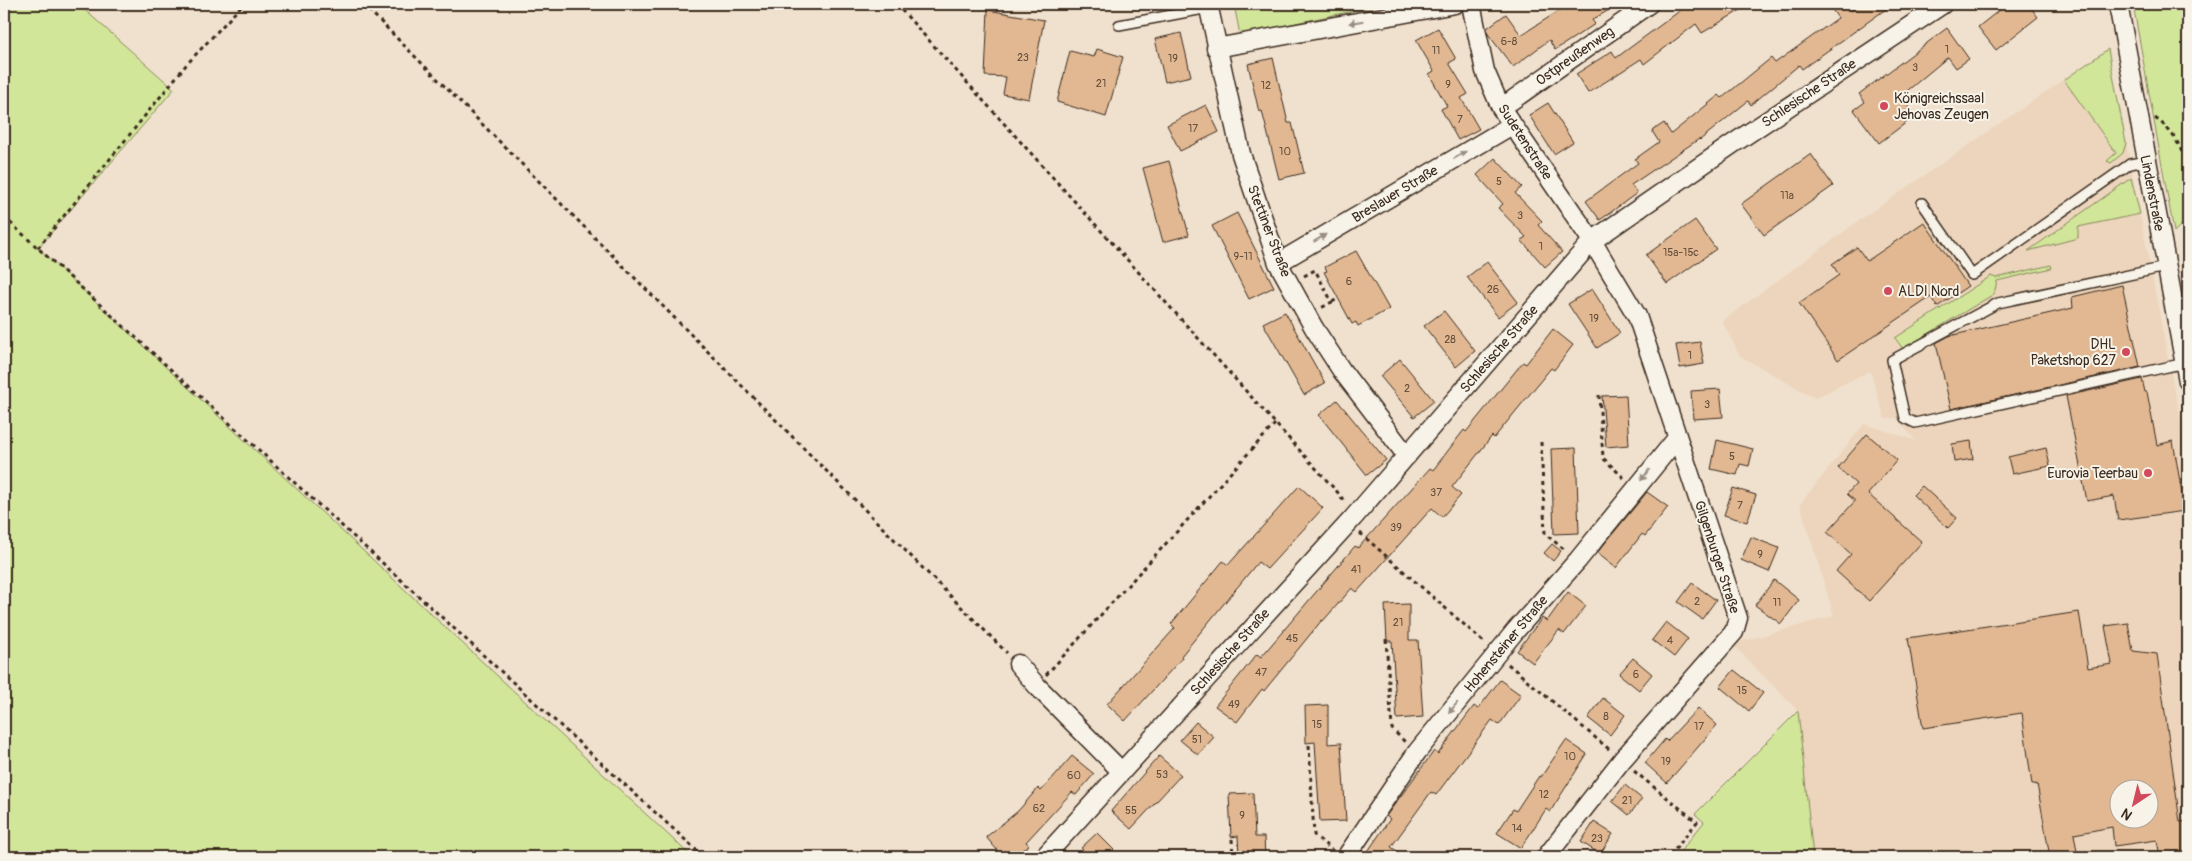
<svg xmlns="http://www.w3.org/2000/svg" width="2192" height="861" font-family="Pangolin,sans-serif">
<rect width="100%" height="100%" fill="#f0e1ce"/>
<filter id="ink" filterUnits="userSpaceOnUse"><feTurbulence type="fractalNoise" baseFrequency=".02" numOctaves="2"/><feDisplacementMap in="SourceGraphic" scale="10" xChannelSelector="R" yChannelSelector="G"/><feConvolveMatrix kernelMatrix="1 2 1 2 8 2 1 2 1" color-interpolation-filters="sRGB"/></filter>
<g filter="url(#ink)">
<path fill="#ecd5bc" fill-rule="evenodd" d="M 2108,49 L 2172,379 L 2188,449 L 2188,857 L 1813,857 L 1798,711 L 1732,644 L 1834,616 L 1800,504 L 1864,424 L 1915,440 L 1896,418 L 1885,419 L 1870,371 L 1815,398 L 1740,356 L 1722,321 L 1864,217 ZM 2120,788 L 2150,788 L 2150,818 L 2120,818 Z"/>
<path fill="#d2e69a" stroke="#86885c" d="M 4,4 L 78,4 L 174,89 L 38,248 L 692,857 L 4,857 Z
M 1234,4 L 1385,4 L 1240,35 Z
M 2133,4 L 2188,4 L 2188,218 L 2174,232 Z
M 2108,49 L 2126,143 L 2123,153 L 2111,163 L 2107,161 L 2116,153 L 2064,80 Z
M 2131,178 L 2140,214 L 2078,227 L 2078,238 L 2028,251 Z
M 2051,265 L 2052,268 L 1997,281 L 1994,294 L 1903,349 L 1895,338 L 1991,276 L 1996,278 Z
M 1798,711 L 1813,857 L 1676,857 L 1704,822 L 1695,814 Z"/>
<path fill="#e1b892" stroke="#3b2a1e" fill-rule="evenodd" d="M 1570,4 L 1619,4 L 1592,20 L 1595,24 L 1555,50 L 1549,40 L 1513,67 L 1488,34 L 1487,28 L 1506,14 L 1521,35 Z
M 1689,4 L 1751,4 L 1702,33 L 1696,24 L 1644,64 L 1641,59 L 1588,93 L 1576,74 L 1612,51 L 1616,58 Z
M 1828,4 L 1846,4 L 1851,11 L 1860,4 L 1893,4 L 1802,69 L 1799,65 L 1751,105 L 1748,101 L 1700,140 L 1699,139 L 1631,185 L 1637,193 L 1600,220 L 1586,201 L 1638,163 L 1635,159 L 1659,142 L 1652,131 L 1664,123 L 1671,134 L 1719,95 L 1722,98 L 1771,58 L 1775,63 L 1838,18 Z
M 2007,4 L 2028,4 L 2038,17 L 1996,50 L 1978,27 Z
M 988,10 L 1044,20 L 1029,99 L 1003,94 L 1006,77 L 985,76 Z
M 1438,28 L 1456,59 L 1449,63 L 1468,94 L 1461,98 L 1479,129 L 1458,140 L 1441,109 L 1447,106 L 1429,74 L 1434,71 L 1416,40 Z
M 1947,28 L 1969,59 L 1956,68 L 1948,57 L 1901,96 L 1915,116 L 1879,143 L 1854,110 L 1865,102 L 1859,94 Z
M 1181,33 L 1191,76 L 1165,82 L 1155,39 Z
M 1097,49 L 1123,57 L 1106,117 L 1057,102 L 1070,51 L 1094,57 Z
M 1273,58 L 1288,123 L 1292,123 L 1304,173 L 1279,179 L 1262,111 L 1259,112 L 1248,64 Z
M 1548,103 L 1573,142 L 1554,154 L 1529,115 Z
M 1206,105 L 1219,132 L 1180,151 L 1167,125 Z
M 1811,154 L 1833,186 L 1764,235 L 1741,204 Z
M 1495,158 L 1522,187 L 1515,193 L 1542,221 L 1538,225 L 1562,252 L 1545,267 L 1521,240 L 1526,237 L 1498,208 L 1503,204 L 1477,175 Z
M 1169,161 L 1189,235 L 1163,242 L 1143,168 Z
M 1237,213 L 1274,287 L 1249,299 L 1212,226 Z
M 1695,220 L 1716,249 L 1667,284 L 1646,255 Z
M 1924,222 L 1968,286 L 1937,307 L 1931,297 L 1838,360 L 1799,303 L 1839,275 L 1832,264 L 1857,247 L 1867,261 Z
M 1356,251 L 1389,309 L 1358,326 L 1356,322 L 1352,324 L 1324,272 L 1327,271 L 1325,267 Z
M 1487,262 L 1518,302 L 1498,317 L 1467,277 Z
M 2122,285 L 2140,367 L 1951,409 L 1936,343 L 1949,336 L 2073,308 L 2072,297 Z
M 1592,289 L 1620,333 L 1597,348 L 1568,304 Z
M 1444,311 L 1475,351 L 1456,367 L 1424,326 Z
M 1285,312 L 1325,383 L 1304,395 L 1263,323 Z
M 1553,329 L 1573,345 L 1554,370 L 1551,368 L 1494,438 L 1492,436 L 1452,487 L 1461,495 L 1442,517 L 1432,508 L 1357,592 L 1352,588 L 1323,621 L 1322,620 L 1264,691 L 1262,689 L 1237,722 L 1215,706 L 1257,654 L 1261,657 L 1355,546 L 1358,548 L 1430,468 L 1433,470 L 1464,430 L 1466,432 L 1523,362 L 1526,364 Z
M 1700,342 L 1704,364 L 1680,368 L 1676,345 Z
M 1400,359 L 1434,401 L 1414,417 L 1380,376 Z
M 2142,379 L 2145,392 L 2147,392 L 2157,445 L 2173,441 L 2185,511 L 2118,520 L 2114,496 L 2087,501 L 2066,396 Z
M 1720,389 L 1723,417 L 1693,419 L 1691,391 Z
M 1626,395 L 1629,445 L 1606,447 L 1602,396 Z
M 1337,400 L 1386,460 L 1367,475 L 1319,415 Z
M 1867,434 L 1897,460 L 1868,494 L 1922,542 L 1869,601 L 1836,571 L 1851,554 L 1827,532 L 1855,501 L 1847,494 L 1856,484 L 1838,468 Z
M 1717,440 L 1753,449 L 1749,466 L 1740,464 L 1737,475 L 1711,469 Z
M 1971,441 L 1973,459 L 1954,462 L 1952,444 Z
M 1576,448 L 1579,533 L 1554,534 L 1551,449 Z
M 2046,448 L 2050,466 L 2012,474 L 2008,457 Z
M 1299,486 L 1323,508 L 1267,569 L 1258,562 L 1181,656 L 1182,658 L 1125,721 L 1107,704 L 1175,628 L 1171,624 L 1223,561 L 1228,565 Z
M 1922,486 L 1957,518 L 1948,528 L 1913,495 Z
M 1733,488 L 1756,495 L 1747,522 L 1724,515 Z
M 1647,492 L 1668,507 L 1645,536 L 1642,534 L 1616,568 L 1597,553 Z
M 1751,537 L 1779,548 L 1769,572 L 1741,560 Z
M 1552,544 L 1561,551 L 1553,561 L 1544,553 Z
M 1774,580 L 1799,600 L 1781,624 L 1755,605 Z
M 1692,583 L 1716,600 L 1702,619 L 1678,602 Z
M 1568,592 L 1586,606 L 1564,634 L 1559,630 L 1533,663 L 1517,651 L 1542,618 L 1547,621 Z
M 1409,604 L 1409,640 L 1418,640 L 1423,717 L 1397,719 L 1392,641 L 1387,641 L 1385,605 Z
M 2079,612 L 2088,668 L 2112,664 L 2105,626 L 2128,623 L 2133,651 L 2157,654 L 2180,822 L 2188,821 L 2188,857 L 2160,857 L 2157,840 L 2114,846 L 2112,827 L 2074,834 L 2078,857 L 2050,857 L 2037,784 L 2032,785 L 2022,713 L 1923,728 L 1908,638 ZM 2120,788 L 2150,788 L 2150,818 L 2120,818 Z
M 1666,622 L 1688,639 L 1674,657 L 1652,640 Z
M 1633,658 L 1652,674 L 1639,690 L 1619,674 Z
M 1734,670 L 1763,693 L 1749,711 L 1720,687 Z
M 1500,680 L 1521,695 L 1499,725 L 1492,720 L 1436,795 L 1431,792 L 1391,847 L 1406,857 L 1364,857 L 1390,819 L 1386,816 L 1434,751 L 1438,754 L 1474,706 L 1478,709 Z
M 1603,698 L 1625,715 L 1610,735 L 1588,718 Z
M 1328,705 L 1328,744 L 1341,743 L 1346,821 L 1320,822 L 1315,742 L 1306,743 L 1305,706 Z
M 1698,708 L 1717,725 L 1667,783 L 1645,763 L 1665,739 L 1667,741 Z
M 1196,722 L 1214,737 L 1198,755 L 1180,740 Z
M 1566,740 L 1587,754 L 1550,812 L 1546,809 L 1521,848 L 1497,833 L 1513,809 L 1516,811 L 1539,776 L 1541,777 Z
M 1072,756 L 1094,774 L 1076,795 L 1072,792 L 1026,842 L 1029,845 L 1014,857 L 1003,857 L 986,837 L 1018,811 L 1038,788 L 1041,791 Z
M 1159,756 L 1181,775 L 1131,829 L 1111,811 Z
M 1625,785 L 1642,799 L 1629,815 L 1612,801 Z
M 1253,793 L 1255,837 L 1264,837 L 1265,857 L 1239,857 L 1238,836 L 1231,837 L 1229,794 Z
M 1594,822 L 1613,834 L 1600,854 L 1581,842 Z
M 1097,833 L 1114,850 L 1106,857 L 1090,857 L 1081,848 Z"/>
<g fill="none" stroke-linecap="round" stroke-linejoin="round">
<defs>
<path id="service" d="M 1119,25 L 1209,8
M 1922,203 L 1972,275 L 2130,164 L 2146,161
M 2166,267 L 1998,303 L 1892,360 L 1905,418 L 1915,423 L 2185,363"/>
<path id="minor" d="M 1208,4 L 1241,154 L 1278,263 L 1314,328 L 1342,371 L 1407,456
M 1471,4 L 1485,71 L 1501,108 L 1592,241 L 1637,316 L 1738,618 L 1734,632 L 1622,760 L 1546,857
M 2118,4 L 2188,381
M 1216,48 L 1455,4
M 1501,108 L 1649,4
M 1278,263 L 1512,125
M 1018,664 L 1037,686 L 1121,771
M 1044,857 L 1353,518 L 1592,241 L 1731,145 L 1943,4
M 1346,857 L 1417,752 L 1516,630 L 1578,560 L 1677,438"/>
</defs>
<use href="#service" stroke="#3b2a1e" stroke-width="12"/>
<use href="#minor" stroke="#3b2a1e" stroke-width="21"/>
<path stroke="#3b2a1e" stroke-width="3" stroke-dasharray="4 4" stroke-linecap="butt" d="M 363,4 L 1007,653
M 896,4 L 1340,495 L 1345,503
M 2155,118 C 2176,133 2184,151 2188,176
M 4,217 L 704,857
M 38,248 L 186,65 L 243,4
M 1304,276 L 1315,270 L 1332,302 L 1321,308
M 1332,302 L 1338,299
M 1599,395 L 1603,458 L 1624,478
M 1541,442 L 1545,534 L 1565,550
M 1360,533 L 1485,643
M 1386,639 L 1392,729 L 1405,742
M 1508,664 L 1610,750
M 1046,675 L 1275,424
M 1309,745 L 1314,835 L 1333,851
M 1634,771 L 1697,822 L 1669,857
M 1232,839 L 1233,857"/>
<use href="#service" stroke="#f7f3e8" stroke-width="9"/>
<use href="#minor" stroke="#f7f3e8" stroke-width="18"/>
</g>
<defs><path id="oneway-solid" d="M-6-.8H1V-3.2L6.5 0L1 3.2V.8H-6Z" transform="scale(1.25)"/></defs>
<g fill="#998e83">
<use href="#oneway-solid" transform="translate(1356 22) rotate(170)"/>
<use href="#oneway-solid" transform="translate(1460 155) rotate(-31)"/>
<use href="#oneway-solid" transform="translate(1320 238) rotate(-31)"/>
<use href="#oneway-solid" transform="translate(1645 475) rotate(127)"/>
<use href="#oneway-solid" transform="translate(1453 708) rotate(129)"/>
</g>
</g>
<g fill="#d1495b" stroke="#f7f3e8" stroke-width="2">
<circle cx="1884" cy="106" r="5"/>
<circle cx="1888" cy="291" r="5"/>
<circle cx="2126" cy="352" r="5"/>
<circle cx="2148" cy="473" r="5"/>
</g>
<g text-anchor="middle" dominant-baseline="central" stroke-width="4" stroke-linejoin="round" paint-order="stroke">
<g font-size="11" fill="#644e3b">
<text x="1509" y="41">6-8</text>
<text x="1947" y="49">1</text>
<text x="1436" y="50">11</text>
<text x="1023" y="57">23</text>
<text x="1173" y="58">19</text>
<text x="1915" y="67">3</text>
<text x="1101" y="83">21</text>
<text x="1448" y="84">9</text>
<text x="1266" y="85">12</text>
<text x="1460" y="119">7</text>
<text x="1193" y="128">17</text>
<text x="1285" y="151">10</text>
<text x="1499" y="181">5</text>
<text x="1787" y="195">11a</text>
<text x="1520" y="215">3</text>
<text x="1541" y="246">1</text>
<text x="1681" y="252">15a-15c</text>
<text x="1243" y="256">9-11</text>
<text x="1349" y="281">6</text>
<text x="1493" y="289">26</text>
<text x="1594" y="318">19</text>
<text x="1450" y="339">28</text>
<text x="1690" y="355">1</text>
<text x="1407" y="388">2</text>
<text x="1707" y="404">3</text>
<text x="1732" y="456">5</text>
<text x="1436" y="492">37</text>
<text x="1740" y="505">7</text>
<text x="1396" y="527">39</text>
<text x="1760" y="554">9</text>
<text x="1356" y="569">41</text>
<text x="1697" y="601">2</text>
<text x="1777" y="602">11</text>
<text x="1398" y="622">21</text>
<text x="1292" y="638">45</text>
<text x="1670" y="640">4</text>
<text x="1261" y="672">47</text>
<text x="1636" y="674">6</text>
<text x="1742" y="690">15</text>
<text x="1234" y="704">49</text>
<text x="1606" y="716">8</text>
<text x="1317" y="724">15</text>
<text x="1699" y="726">17</text>
<text x="1197" y="739">51</text>
<text x="1570" y="756">10</text>
<text x="1666" y="761">19</text>
<text x="1162" y="774">53</text>
<text x="1074" y="775">60</text>
<text x="1544" y="794">12</text>
<text x="1627" y="800">21</text>
<text x="1039" y="808">62</text>
<text x="1131" y="810">55</text>
<text x="1242" y="815">9</text>
<text x="1517" y="828">14</text>
<text x="1597" y="838">23</text>
</g>
<g font-size="14" fill="#3b2a1e" stroke="#f7f3e8">
<text transform="translate(1575 56) rotate(-35)">Ostpreußenweg</text>
<text transform="translate(1809 93) rotate(-34)">Schlesische Straße</text>
<text transform="translate(1525 142) rotate(57)">Sudetenstraße</text>
<text transform="translate(2152 193) rotate(79)">Lindenstraße</text>
<text transform="translate(1395 194) rotate(-31)">Breslauer Straße</text>
<text transform="translate(1269 231) rotate(69)">Stettiner Straße</text>
<text transform="translate(1499 349) rotate(-49)">Schlesische Straße</text>
<text transform="translate(1717 557) rotate(72)">Gilgenburger Straße</text>
<text transform="translate(1506 644) rotate(-50)">Hohensteiner Straße</text>
<text transform="translate(1230 652) rotate(-48)">Schlesische Straße</text>
</g>
<g font-size="14" fill="#3b2a1e" stroke="#f7f3e8" text-anchor="start">
<text x="1894" y="98">Königreichssaal<tspan x="1894" dy="16">Jehovas Zeugen</tspan></text>
<text x="1898" y="291">ALDI Nord</text>
<text x="2116" y="344" text-anchor="end">DHL<tspan x="2116" dy="16">Paketshop 627</tspan></text>
<text x="2138" y="473" text-anchor="end">Eurovia Teerbau</text>
</g>
</g>
<rect width="2192" height="861" fill="none" stroke="#f7f3e8" stroke-width="20"/>
<rect x="10" y="10" width="2172" height="841" fill="none" stroke="#3b2a1e" stroke-width="2" filter="url(#ink)"/>
<g transform="translate(2134 804) rotate(215)"><circle r="24" fill="#f7f3e8" stroke="#aca397"/>
<path d="M0-4L9 19L0 12L-9 19Z" fill="#d1495b"/>
<text y="-8" font-size="14" font-weight="bold" text-anchor="middle" fill="#3b2a1e">N</text>
</g>
</svg>
